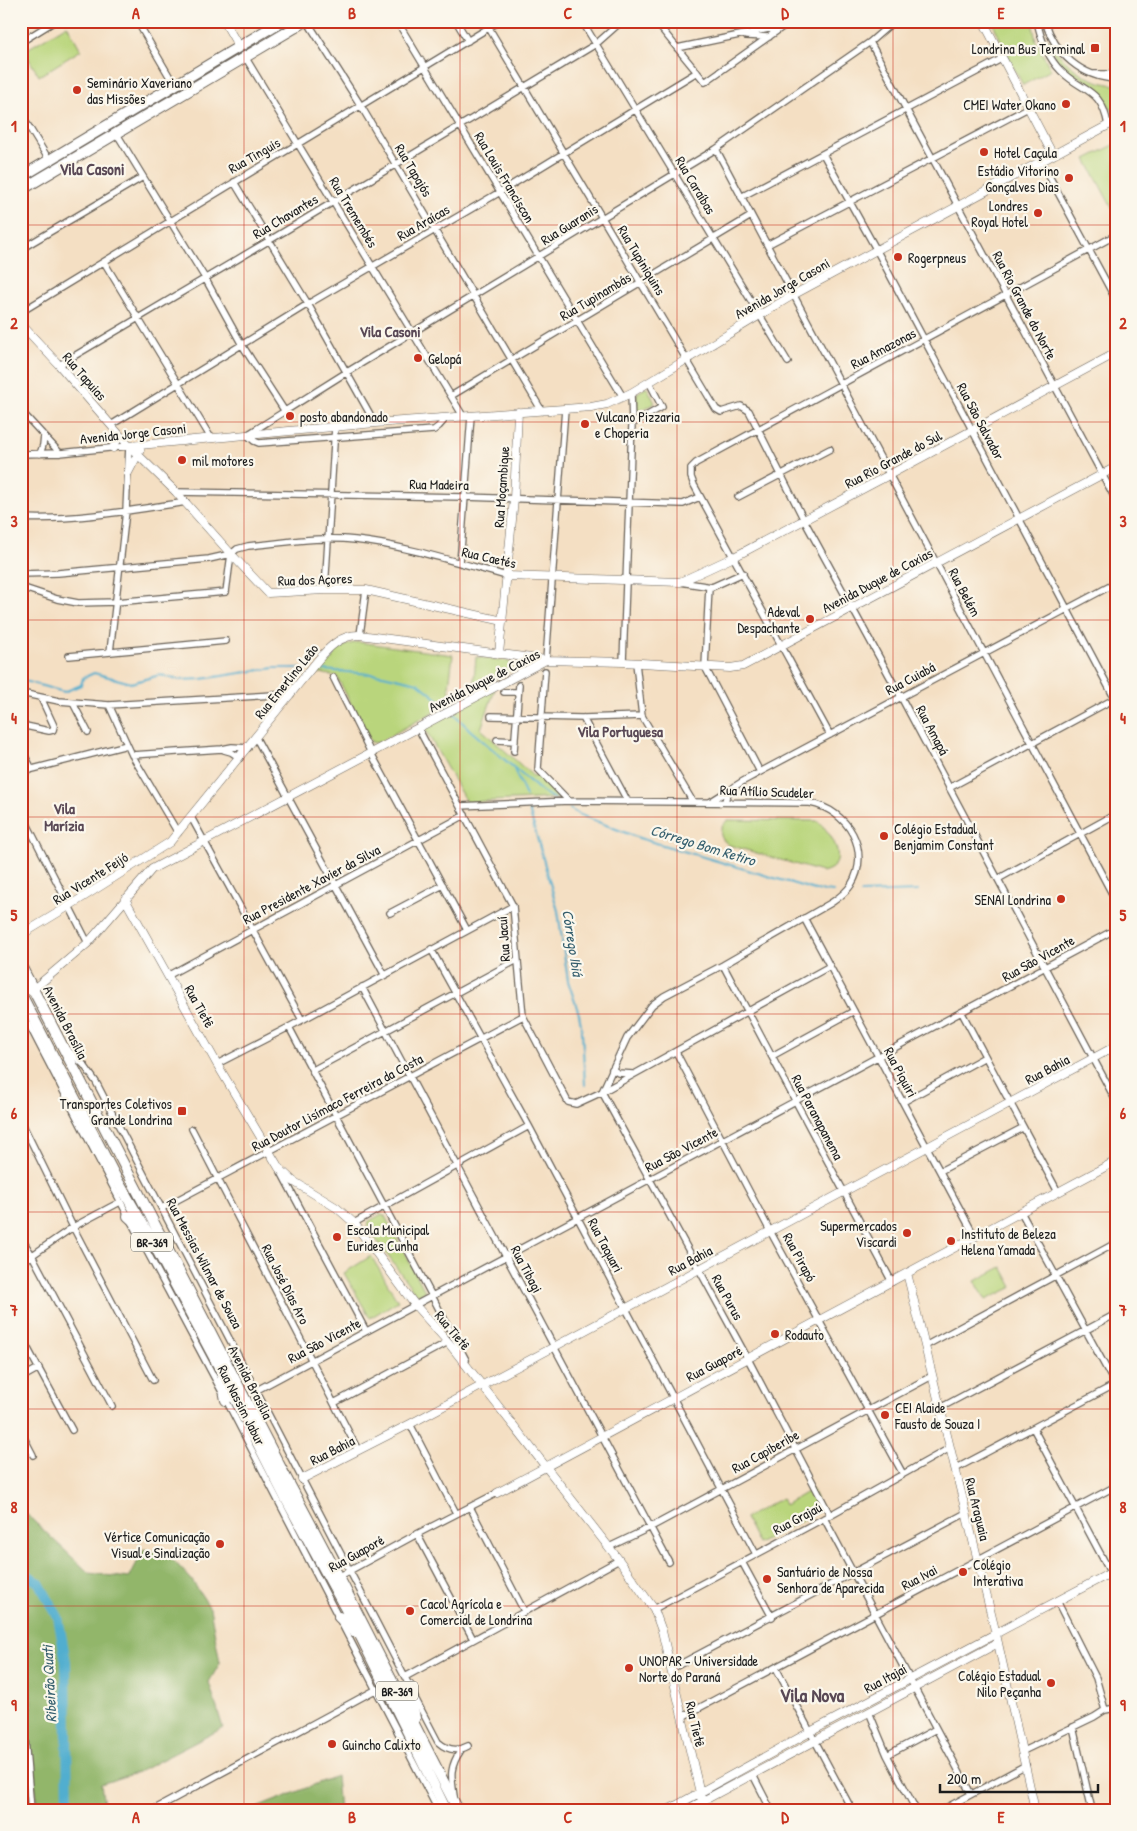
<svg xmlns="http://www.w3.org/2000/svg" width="1137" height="1831" font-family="'Patrick Hand',sans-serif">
<rect width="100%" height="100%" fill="#fbf7ec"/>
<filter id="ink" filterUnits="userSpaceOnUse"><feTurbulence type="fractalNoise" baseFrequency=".02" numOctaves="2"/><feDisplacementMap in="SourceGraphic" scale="10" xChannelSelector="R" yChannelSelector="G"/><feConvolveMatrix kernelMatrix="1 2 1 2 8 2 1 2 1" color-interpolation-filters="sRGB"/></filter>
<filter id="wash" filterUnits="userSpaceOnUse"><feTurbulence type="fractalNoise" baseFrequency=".0096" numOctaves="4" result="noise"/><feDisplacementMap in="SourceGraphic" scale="20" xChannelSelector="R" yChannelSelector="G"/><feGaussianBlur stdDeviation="1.12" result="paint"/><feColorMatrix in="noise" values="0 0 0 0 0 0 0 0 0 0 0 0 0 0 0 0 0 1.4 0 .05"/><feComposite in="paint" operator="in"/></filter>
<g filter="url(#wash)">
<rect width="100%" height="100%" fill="#f4dfc3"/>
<path fill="#b9d57b" stroke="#6a784c" d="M 992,21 L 1032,21 L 1036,41 L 1051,70 L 1023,85 L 1008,57 Z
M 67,25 L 81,50 L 39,76 L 24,51 Z
M 1049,39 C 1062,64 1088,83 1116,85 L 1116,113 C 1107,109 1104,96 1097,88 C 1090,82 1081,79 1073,74 C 1060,66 1052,54 1047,40 Z
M 1116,144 L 1116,208 L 1113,210 L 1086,159 Z
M 647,387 L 655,403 L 640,411 L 636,410 L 637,393 Z
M 358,642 L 453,655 L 449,687 L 452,702 L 377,743 L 371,742 L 337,677 L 321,673 L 315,674 C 328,657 336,646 358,642 Z
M 476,657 L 508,661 L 512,664 L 513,668 L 509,672 L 473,690 Z
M 495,689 L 481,729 L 533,776 L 539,774 L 561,798 L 466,802 L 424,727 Z
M 728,820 L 817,821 C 832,832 852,866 822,872 L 729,845 C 718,838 718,828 728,820 Z
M 382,1214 L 385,1216 L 425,1291 L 420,1295 L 415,1293 L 367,1227 L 369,1221 Z
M 371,1256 L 398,1301 L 370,1318 L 344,1273 Z
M 1002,1267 L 1013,1287 L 986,1300 L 975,1281 Z
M 812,1489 L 821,1510 L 758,1544 L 745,1518 L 782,1498 L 785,1505 Z"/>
<path fill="#92b66b" stroke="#576944" d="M 21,1509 L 89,1573 L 129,1578 L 144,1549 L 171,1558 L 191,1579 L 210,1608 L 220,1663 L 209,1682 L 223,1728 L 136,1773 L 101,1784 L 105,1810 L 39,1810 L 26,1728 L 32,1706 L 26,1646 L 21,1623 Z
M 336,1776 L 339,1810 L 254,1810 L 259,1807 Z"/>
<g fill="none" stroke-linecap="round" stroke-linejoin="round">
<path stroke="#51aecf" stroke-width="2" d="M 323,670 L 383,675 L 418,683 L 450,709
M 21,680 L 64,692 L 81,685 L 83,678 L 94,673 L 131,683 L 160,675 L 180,680 L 202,679 L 274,668 L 300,668
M 453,713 L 470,730 L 541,791 L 554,799
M 513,767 L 526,796
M 528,806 L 558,911 L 568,981 L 579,1014 L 582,1031 L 585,1085
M 570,809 L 578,814 L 639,838 L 815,890 L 833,892
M 861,893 L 918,891"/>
<path stroke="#51aecf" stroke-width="10" d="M 21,1570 L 39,1583 L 58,1617 L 66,1662 L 68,1810"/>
</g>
</g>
<g filter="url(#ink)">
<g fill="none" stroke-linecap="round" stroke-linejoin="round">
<defs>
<path id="street" d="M 137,21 L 175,86
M 307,21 L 361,106 L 542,411
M 397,21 L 623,397
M 456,21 L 468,41
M 582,21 L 788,362
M 655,21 L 705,82 L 791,21
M 1037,21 C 1041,40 1047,57 1061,71 C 1083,93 1101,87 1108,125
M 1045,21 C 1055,54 1081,77 1116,79
M 489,28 L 716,409 L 721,412 L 741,406 L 749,411 L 804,520 L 901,697 L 1116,1101
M 746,36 L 769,37
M 21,42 L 55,21
M 870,42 L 1116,500
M 677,48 L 783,26
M 244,55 L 463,416
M 1094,74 L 1116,74
M 21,114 L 49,160
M 117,134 L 205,278 L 242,345 L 284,410
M 716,149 L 1116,901
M 823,154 L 876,249 L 1116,701
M 1041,161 L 1116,300
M 234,182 L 308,304 L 375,423
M 741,197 L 1003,58
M 767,245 L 1028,108
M 21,249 L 143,177
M 104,262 L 211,438
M 21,312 L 500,21
M 59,365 L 270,240 L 596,44 L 622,21
M 451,396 L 751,216
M 21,411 L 60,453
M 446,418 L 439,426 L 434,430 L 259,443 L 254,441 L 247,435 L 347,372 L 716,149 L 870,42 L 894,21
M 632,424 L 662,407 L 649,382
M 111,425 L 308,304 L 500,192 L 697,72
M 21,454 L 60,453 L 129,446 L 126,511 L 110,652
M 40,454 L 43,445 L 44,435
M 176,492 L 465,497 L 683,504 L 700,497
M 738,497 L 830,449
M 21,518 C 73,521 134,510 186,502
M 460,563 L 471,416
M 21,574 L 58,573 L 209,559 L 231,554 L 237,549 L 248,546 C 283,543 320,536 355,540 C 403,545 459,563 507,576
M 680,582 L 712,587 L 743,573
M 21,587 L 57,599 L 78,603 L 116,602 L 226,592 L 231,554
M 709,587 L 705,667 L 760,772
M 325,590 L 335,427
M 360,635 L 366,590
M 69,656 L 226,641
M 546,660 L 565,409
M 623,662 L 632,424 L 631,393
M 636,663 L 642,716 L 693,802
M 545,671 L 538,769 L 569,801
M 520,673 L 521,657
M 333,677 L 371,753 L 467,930
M 504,692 L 518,692
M 21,693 L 59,701 L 109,705 L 291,694
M 73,703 L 88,732
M 109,705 L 132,755 L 178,833
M 491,716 L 583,718 L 642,716
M 583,718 L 628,802
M 21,725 L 49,731 L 53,730 L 54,726 L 41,698
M 418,728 L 513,906 L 523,1016 L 568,1102 L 576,1104 L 602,1092 L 830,966
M 830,735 L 694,485 L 691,477 L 691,468 L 696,463 L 1116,235
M 256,738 L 384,974
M 497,740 L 515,741
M 21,749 L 32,769
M 224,750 L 231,752 L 240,758
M 514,751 L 519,685
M 132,755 L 222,749 L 232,747 L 248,748
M 21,772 L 127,745
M 949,788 L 1116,698
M 710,802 L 729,790
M 725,802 C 727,786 747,780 760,772 L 1116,583
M 460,806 L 569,801 L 810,803 C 848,810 872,851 851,885 C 846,893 838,898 831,903 L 723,965 L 664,996 L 652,1005 L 627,1038 L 602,1092
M 21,812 L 88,943
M 191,817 L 302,1020
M 998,879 L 1116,814
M 390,913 L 443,885
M 804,918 L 975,1237
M 431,949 L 529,1126 L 756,1554
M 723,965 L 892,1282
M 169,975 L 465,815
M 362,987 L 669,1562
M 962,1013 L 1058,1192
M 21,1014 L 30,1027 L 128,1216 L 221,1390
M 289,1027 L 466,1360
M 69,1051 L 84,1065 L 96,1082 L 410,1687
M 676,1052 L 770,1231 L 903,1474
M 772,1056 L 854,1011
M 217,1064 L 289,1027 L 513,906
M 612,1069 L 618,1073 L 633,1074
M 313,1070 L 517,960
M 602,1092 L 748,1359 L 830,1515
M 903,1102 L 985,1057
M 21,1121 L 73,1227 L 153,1380
M 192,1129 L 358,1450
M 940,1171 L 1022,1128
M 281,1172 L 366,1331
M 162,1208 L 523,1016
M 1021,1212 L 1116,1386
M 354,1223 L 529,1126
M 21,1238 L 32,1255 L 112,1406
M 21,1263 L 73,1227 L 120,1202
M 21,1336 L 72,1430
M 925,1346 L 1116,1243
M 21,1378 L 39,1368
M 257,1390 L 1116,929
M 225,1398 L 438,1810
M 334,1403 L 448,1342
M 940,1408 L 1116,1314
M 410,1424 L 456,1513
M 1033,1428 L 1116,1583
M 21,1432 L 33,1455
M 955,1469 L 1116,1384
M 470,1507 L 524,1611
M 824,1518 L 971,1794
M 417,1534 L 473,1639
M 609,1547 L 651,1527 L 932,1376
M 742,1562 L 772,1617
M 338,1577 L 417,1534 L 497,1493
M 1057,1601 L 1096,1678 L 1105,1710
M 654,1609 L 830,1515 L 950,1448
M 776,1668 L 852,1810
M 671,1669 L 966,1513
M 405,1677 L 619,1560
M 414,1696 L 438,1742 C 447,1750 457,1752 468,1746
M 869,1712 L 887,1755 L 916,1810
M 682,1717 L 1116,1486
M 1073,1727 L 1092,1810
M 25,1739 L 31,1810
M 1023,1751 L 1094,1717 L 1105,1710 L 1116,1708
M 887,1755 L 936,1729
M 753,1775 L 771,1810
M 454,1796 C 451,1776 449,1768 461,1750
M 153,1810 L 377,1689
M 942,1810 L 1026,1765"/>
<path id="secondary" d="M 224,21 L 239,47
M 983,21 L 1053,155
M 21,324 L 59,365 L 129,446 L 176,492 L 231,554 L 268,593 L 325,590 L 366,590 L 503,621
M 129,446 L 375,423 L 591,407 L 607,404 L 631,393 L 793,295 L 1116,121
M 113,448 L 117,440 L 115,431
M 128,473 L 140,450
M 507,576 L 680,582 L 734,557 L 889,475 L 1116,353
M 499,654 L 514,499 L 518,412
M 125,899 L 217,1064 L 279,1168 L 293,1181 L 337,1208 L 354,1223 L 415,1305 L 448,1342 L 619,1560 L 654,1609 L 662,1631 L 704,1810
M 21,935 L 69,906 L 170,842 L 318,660 C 329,647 342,634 360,635 L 546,660 L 623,662 L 730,668 L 743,666 L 1116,467
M 21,993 L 36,987 L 88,943 L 152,869 L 546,660
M 907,1273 L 996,1634 L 1035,1810
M 302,1479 L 410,1424 L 1116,1046
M 497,1493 L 1116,1161
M 1113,1578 L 1116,1577
M 668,1810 L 810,1732 L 1116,1570
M 686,1810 L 998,1643"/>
<path id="highway" d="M 21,177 L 282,21
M 21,190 L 306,21
M 21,966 L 284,1474 L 343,1585 L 458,1810
M 21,994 L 116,1178 L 148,1233 L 218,1365 L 285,1497 L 361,1637 L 446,1810
M 128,1216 L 142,1229
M 222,1380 L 226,1400
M 339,1617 L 355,1632
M 409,1686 L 415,1718"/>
</defs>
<use href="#street" stroke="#686056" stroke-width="8"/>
<use href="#secondary" stroke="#686056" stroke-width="9"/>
<use href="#highway" stroke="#686056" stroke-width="12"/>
<use href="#street" stroke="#fff" stroke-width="5.5"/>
<use href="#secondary" stroke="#fff" stroke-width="8"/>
<use href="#highway" stroke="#fff" stroke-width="10"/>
</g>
</g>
<path fill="none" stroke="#c8321e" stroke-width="1" stroke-opacity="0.55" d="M 244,21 L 244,1810M 460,21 L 460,1810M 677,21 L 677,1810M 893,21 L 893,1810M 21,225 L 1116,225M 21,422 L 1116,422M 21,620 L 1116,620M 21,817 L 1116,817M 21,1014 L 1116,1014M 21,1212 L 1116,1212M 21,1409 L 1116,1409M 21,1606 L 1116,1606"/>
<g fill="#c8321e" stroke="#fbf7ec" stroke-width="2">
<rect x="1090" y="43" width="10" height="10" rx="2.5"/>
<circle cx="77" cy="90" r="5"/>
<circle cx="1066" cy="104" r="5"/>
<circle cx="984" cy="152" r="5"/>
<circle cx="1069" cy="178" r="5"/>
<circle cx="1038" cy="213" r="5"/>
<circle cx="898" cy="257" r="5"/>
<circle cx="418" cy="358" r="5"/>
<circle cx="290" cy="416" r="5"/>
<circle cx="585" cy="424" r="5"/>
<circle cx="182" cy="460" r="5"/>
<circle cx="810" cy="619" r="5"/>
<circle cx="884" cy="836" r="5"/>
<circle cx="1061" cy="899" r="5"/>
<rect x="177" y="1106" width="10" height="10" rx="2.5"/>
<circle cx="907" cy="1233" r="5"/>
<circle cx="337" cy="1237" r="5"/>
<circle cx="951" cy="1241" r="5"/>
<circle cx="775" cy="1334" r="5"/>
<circle cx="885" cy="1415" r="5"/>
<circle cx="220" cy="1544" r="5"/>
<circle cx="963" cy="1572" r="5"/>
<circle cx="767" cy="1579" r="5"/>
<circle cx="410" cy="1611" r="5"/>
<circle cx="629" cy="1668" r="5"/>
<circle cx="1051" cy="1683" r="5"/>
<circle cx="332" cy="1744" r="5"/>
</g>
<g text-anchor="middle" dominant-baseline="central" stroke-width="4.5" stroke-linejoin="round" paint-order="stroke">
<g fill="#fbf7ec" stroke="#5f5e5a" stroke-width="1">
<rect x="131" y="1232.5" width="42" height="19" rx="4"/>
<rect x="376" y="1681.5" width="42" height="19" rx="4"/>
</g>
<g font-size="12" font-weight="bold" fill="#1c1c1c">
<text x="152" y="1242">BR-369</text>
<text x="397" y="1691">BR-369</text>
</g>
<g font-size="14" fill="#1c1c1c" stroke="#fbf7ec" text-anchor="start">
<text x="1085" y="48" text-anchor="end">Londrina Bus Terminal</text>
<text x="87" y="82">Seminário Xaveriano<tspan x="87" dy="16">das Missões</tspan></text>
<text x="1056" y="104" text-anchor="end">CMEI Water Okano</text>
<text x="994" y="152">Hotel Caçula</text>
<text x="1059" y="170" text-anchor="end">Estádio Vitorino<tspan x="1059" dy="16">Gonçalves Dias</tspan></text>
<text x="1028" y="205" text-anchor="end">Londres<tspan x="1028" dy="16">Royal Hotel</tspan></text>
<text x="908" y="257">Rogerpneus</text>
<text x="428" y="358">Gelopá</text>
<text x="300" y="416">posto abandonado</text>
<text x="595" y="416">Vulcano Pizzaria<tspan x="595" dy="16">e Choperia</tspan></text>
<text x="192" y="460">mil motores</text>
<text x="800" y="611" text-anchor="end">Adeval<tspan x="800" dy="16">Despachante</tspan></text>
<text x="894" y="828">Colégio Estadual<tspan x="894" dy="16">Benjamim Constant</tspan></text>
<text x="1051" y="899" text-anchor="end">SENAI Londrina</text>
<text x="172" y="1103" text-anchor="end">Transportes Coletivos<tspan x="172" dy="16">Grande Londrina</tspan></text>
<text x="897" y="1225" text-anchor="end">Supermercados<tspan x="897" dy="16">Viscardi</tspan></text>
<text x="347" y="1229">Escola Municipal<tspan x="347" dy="16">Eurides Cunha</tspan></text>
<text x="961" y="1233">Instituto de Beleza<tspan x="961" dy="16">Helena Yamada</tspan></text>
<text x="785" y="1334">Rodauto</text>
<text x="895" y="1407">CEI Alaide<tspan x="895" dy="16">Fausto de Souza I</tspan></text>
<text x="210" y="1536" text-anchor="end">Vértice Comunicação<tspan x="210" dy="16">Visual e Sinalização</tspan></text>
<text x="973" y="1564">Colégio<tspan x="973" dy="16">Interativa</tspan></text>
<text x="777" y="1571">Santuário de Nossa<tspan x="777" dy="16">Senhora de Aparecida</tspan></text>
<text x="420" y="1603">Cacol Agrícola e<tspan x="420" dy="16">Comercial de Londrina</tspan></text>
<text x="639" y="1660">UNOPAR - Universidade<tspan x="639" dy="16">Norte do Paraná</tspan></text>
<text x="1041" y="1675" text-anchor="end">Colégio Estadual<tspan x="1041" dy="16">Nilo Peçanha</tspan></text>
<text x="342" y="1744">Guincho Calixto</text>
</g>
<g font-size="14" fill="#1c1c1c" stroke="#fbf7ec">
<text transform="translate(254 155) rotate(-30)">Rua Tinguis</text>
<text transform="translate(414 170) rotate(59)">Rua Tapajós</text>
<text transform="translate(505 177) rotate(59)">Rua Louis Franciscon</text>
<text transform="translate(696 185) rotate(59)">Rua Caraíbas</text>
<text transform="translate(354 212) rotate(59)">Rua Tremembés</text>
<text transform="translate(285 216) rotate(-31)">Rua Chavantes</text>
<text transform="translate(423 222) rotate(-30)">Rua Araícas</text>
<text transform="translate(569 224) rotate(-32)">Rua Guaranis</text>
<text transform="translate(642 260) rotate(59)">Rua Tupiniquins</text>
<text transform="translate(782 288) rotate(-30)">Avenida Jorge Casoni</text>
<text transform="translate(595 296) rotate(-31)">Rua Tupinambás</text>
<text transform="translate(1025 305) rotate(62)">Rua Rio Grande do Norte</text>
<text transform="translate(883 348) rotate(-28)">Rua Amazonas</text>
<text transform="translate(85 376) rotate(49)">Rua Tapuias</text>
<text transform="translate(981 421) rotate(62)">Rua São Salvador</text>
<text transform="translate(133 433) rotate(-6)">Avenida Jorge Casoni</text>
<text transform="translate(893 459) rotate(-28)">Rua Rio Grande do Sul</text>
<text transform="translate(439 484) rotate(1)">Rua Madeira</text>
<text transform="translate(501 487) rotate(-86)">Rua Moçambique</text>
<text transform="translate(489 557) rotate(13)">Rua Caetés</text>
<text transform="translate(315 579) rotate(-2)">Rua dos Açores</text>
<text transform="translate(877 580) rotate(-28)">Avenida Duque de Caxias</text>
<text transform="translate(965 592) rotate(62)">Rua Belém</text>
<text transform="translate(910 678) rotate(-28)">Rua Cuiabá</text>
<text transform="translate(484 680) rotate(-27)">Avenida Duque de Caxias</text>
<text transform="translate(286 681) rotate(-51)">Rua Emerlino Leão</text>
<text transform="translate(933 730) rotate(62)">Rua Amapá</text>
<text transform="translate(767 791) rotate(2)">Rua Atílio Scudeler</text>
<text transform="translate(90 878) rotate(-32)">Rua Vicente Feijó</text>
<text transform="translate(311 884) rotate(-28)">Rua Presidente Xavier da Silva</text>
<text transform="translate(503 939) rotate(-94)">Rua Jacuí</text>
<text transform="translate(1038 958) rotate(-29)">Rua São Vicente</text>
<text transform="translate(200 1006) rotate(61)">Rua Tietê</text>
<text transform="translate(66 1022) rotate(63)">Avenida Brasília</text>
<text transform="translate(1047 1069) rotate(-28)">Rua Bahia</text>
<text transform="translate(901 1072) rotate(62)">Rua Piquiri</text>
<text transform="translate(337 1102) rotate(-28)">Rua Doutor Lisímaco Ferreira da Costa</text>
<text transform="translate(818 1117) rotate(62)">Rua Paranapanema</text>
<text transform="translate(681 1149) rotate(-28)">Rua São Vicente</text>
<text transform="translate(606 1245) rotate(62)">Rua Taquari</text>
<text transform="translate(800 1257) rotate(61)">Rua Pirapó</text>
<text transform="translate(690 1260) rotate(-28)">Rua Bahia</text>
<text transform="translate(205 1263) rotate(62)">Rua Messias Wilmar de Souza</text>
<text transform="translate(527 1269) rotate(62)">Rua Tibagi</text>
<text transform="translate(286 1284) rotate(63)">Rua José Días Aro</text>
<text transform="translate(728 1297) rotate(61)">Rua Purus</text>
<text transform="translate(453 1330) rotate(50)">Rua Tietê</text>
<text transform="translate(324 1340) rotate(-28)">Rua São Vicente</text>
<text transform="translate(714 1363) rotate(-28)">Rua Guaporé</text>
<text transform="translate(251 1382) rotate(63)">Avenida Brasília</text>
<text transform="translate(242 1405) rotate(63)">Rua Nassim Jabur</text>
<text transform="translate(332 1450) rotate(-27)">Rua Bahia</text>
<text transform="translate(765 1451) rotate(-29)">Rua Capiberibe</text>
<text transform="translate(978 1509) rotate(76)">Rua Araguaia</text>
<text transform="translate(797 1518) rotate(-28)">Rua Grajaú</text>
<text transform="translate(356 1553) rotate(-29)">Rua Guaporé</text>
<text transform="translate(919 1577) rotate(-28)">Rua Ivai</text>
<text transform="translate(885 1678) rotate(-28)">Rua Itajaí</text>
<text transform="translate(696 1724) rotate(77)">Rua Tietê</text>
</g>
<g font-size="15" font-weight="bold" fill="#5a4956" stroke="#fbf7ec">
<text x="390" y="331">Vila Casoni</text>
<text x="620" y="731">Vila Portuguesa</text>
<text x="64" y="808">Vila<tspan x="64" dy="17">Marízia</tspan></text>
</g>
<g font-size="15" font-style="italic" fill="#345e6d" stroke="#fbf7ec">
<text transform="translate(703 845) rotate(17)">Córrego Bom Retiro</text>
<text transform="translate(573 943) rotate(81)">Córrego Ibiá</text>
<text transform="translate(49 1684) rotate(-93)">Ribeirão Quati</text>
</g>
<g font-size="16" font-weight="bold" fill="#5a4956" stroke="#fbf7ec">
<text x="92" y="169">Vila Casoni</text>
</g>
<g font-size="19" font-weight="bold" fill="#5a4956" stroke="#fbf7ec">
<text x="812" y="1695">Vila Nova</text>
</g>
</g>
<rect width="1137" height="1831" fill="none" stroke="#fbf7ec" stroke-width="55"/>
<path d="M940 1784v8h158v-8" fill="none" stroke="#1c1c1c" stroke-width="2.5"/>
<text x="947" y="1784" font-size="15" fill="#1c1c1c" stroke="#fbf7ec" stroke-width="4" paint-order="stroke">200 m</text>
<rect x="28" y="28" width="1082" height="1776" fill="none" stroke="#c8321e" stroke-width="2"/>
<g font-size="16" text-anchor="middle" font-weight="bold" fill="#c8321e">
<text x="136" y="19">A</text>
<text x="352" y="19">B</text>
<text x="568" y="19">C</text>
<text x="785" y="19">D</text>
<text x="1001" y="19">E</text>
<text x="14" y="132">1</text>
<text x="1123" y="132">1</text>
<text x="14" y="329">2</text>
<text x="1123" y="329">2</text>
<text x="14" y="527">3</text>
<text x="1123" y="527">3</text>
<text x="14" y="724">4</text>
<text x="1123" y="724">4</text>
<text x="14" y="921">5</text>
<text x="1123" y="921">5</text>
<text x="14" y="1119">6</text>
<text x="1123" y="1119">6</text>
<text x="14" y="1316">7</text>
<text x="1123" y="1316">7</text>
<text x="14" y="1513">8</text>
<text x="1123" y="1513">8</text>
<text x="14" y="1711">9</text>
<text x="1123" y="1711">9</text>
<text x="136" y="1823">A</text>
<text x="352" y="1823">B</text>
<text x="568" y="1823">C</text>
<text x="785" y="1823">D</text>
<text x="1001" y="1823">E</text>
</g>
</svg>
